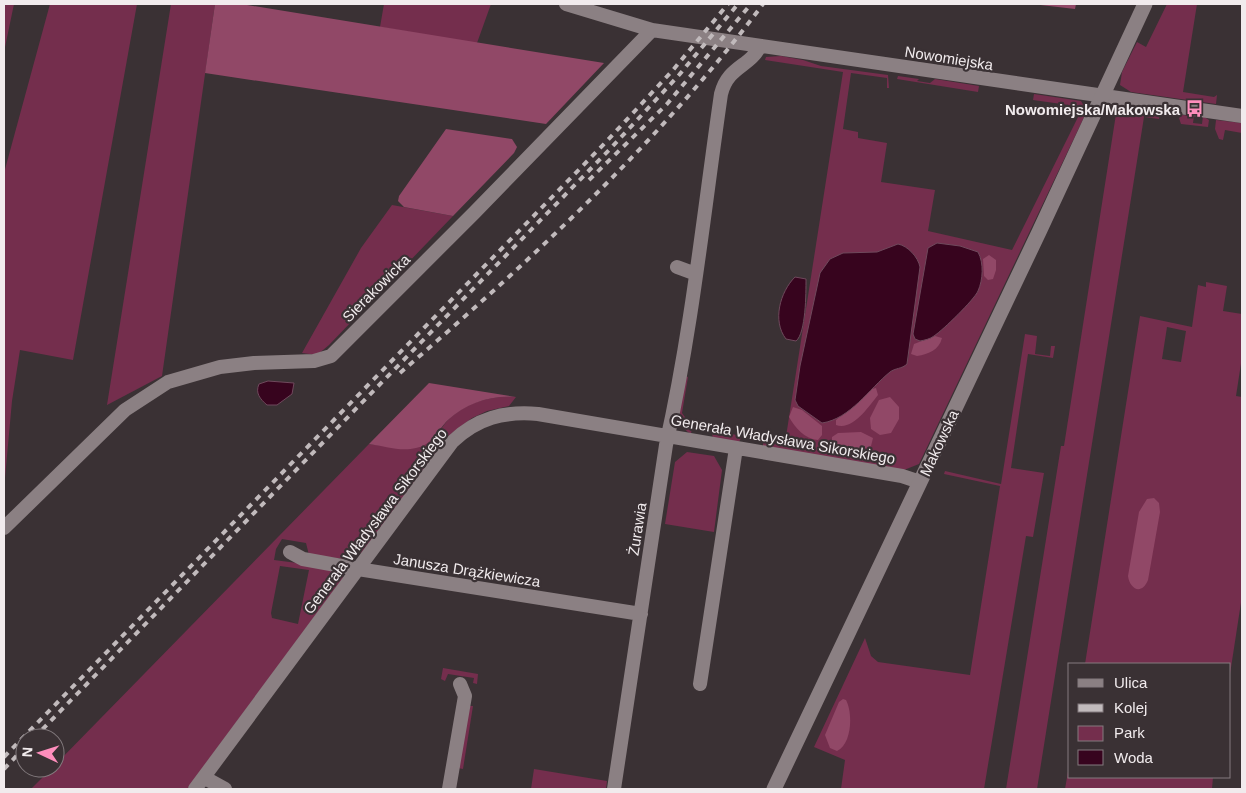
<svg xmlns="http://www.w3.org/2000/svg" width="1246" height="793" font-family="Arial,sans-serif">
<rect width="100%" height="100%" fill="#3a3134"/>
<path fill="#742e4d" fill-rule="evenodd" d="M 4,4 L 14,4 L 4,52 Z
M 50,4 L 137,4 L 73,360 L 20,350 L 12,401 L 4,489 L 4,173 Z
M 171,4 L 215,4 L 162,376 L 107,405 Z
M 384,4 L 491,4 L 477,43 L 473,43 L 380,27 Z
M 1167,4 L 1197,4 L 1183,92 L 1214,97 L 1217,95 L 1216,104 L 1131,92 L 1120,85 L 1122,72 L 1137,42 L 1146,47 Z
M 781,56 L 803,60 L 821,66 L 888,75 L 889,88 L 887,88 L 887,78 L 851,73 L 843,129 L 858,132 L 858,138 L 887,143 L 881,182 L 935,190 L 928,231 L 1012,250 L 1083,107 L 1033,100 L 1034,94 L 1081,101 L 1087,111 L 919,464 L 904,470 L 763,447 L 763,439 L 785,443 L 843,72 L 765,60 L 766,57 ZM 909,351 L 908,360 L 871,379 Z
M 898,76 L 919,79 L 917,81 L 930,83 L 935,79 L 979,86 L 978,92 L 897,79 Z
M 1131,108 L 1152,110 L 1160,114 L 1159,119 L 1144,117 L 1037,789 L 1006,789 L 1061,446 L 1064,446 L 1116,114 L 1113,112 Z
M 1182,115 L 1194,116 L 1193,123 L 1202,124 L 1203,116 L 1209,120 L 1208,127 L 1181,124 L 1179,118 Z
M 1216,120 L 1242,123 L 1242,133 L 1225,130 L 1223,140 L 1219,139 L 1215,129 Z
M 392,205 L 453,216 L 329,345 L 317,355 L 302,353 L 361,248 Z
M 1206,282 L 1227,286 L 1223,311 L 1242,314 L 1242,357 L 1236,396 L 1242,397 L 1242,596 L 1230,674 L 1230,664 L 1085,664 L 1140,316 L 1192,327 L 1198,285 L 1206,287 ZM 1167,327 L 1186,331 L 1181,362 L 1162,359 Z
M 1025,334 L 1037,336 L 1035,354 L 1050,356 L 1051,346 L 1055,346 L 1053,358 L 1028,354 L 1011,468 L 1044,473 L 1033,537 L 1026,536 L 984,789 L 841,789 L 845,760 L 814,747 L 865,638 L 871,656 L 878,662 L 970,675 L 1000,486 L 944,474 L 945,471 L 1001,484 Z
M 685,376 L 688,377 L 682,413 L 692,427 L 691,434 C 671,423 682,395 685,376 Z
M 516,397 L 509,406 L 487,411 L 472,418 L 452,433 L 362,553 L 353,549 L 345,559 L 309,555 L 306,543 L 282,539 L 276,549 L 274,560 L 336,568 L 342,573 L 343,578 L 187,789 L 31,789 L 52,768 L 55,768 L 55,765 L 369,444 C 390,447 410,449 430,440 C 438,437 442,426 448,420 C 466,402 491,395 516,397 ZM 280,566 L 309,570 L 298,624 L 272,618 L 271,613 Z
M 711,430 L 742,436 L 739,442 L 713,438 Z
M 687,452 L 714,456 L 722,470 L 714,532 L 665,524 L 675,462 Z
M 443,668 L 478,674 L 477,684 L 473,683 L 474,678 L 448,674 L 445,681 L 441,679 Z
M 469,706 L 473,706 L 463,769 L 458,768 Z
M 1070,760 L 1070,777 L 1213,777 L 1212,789 L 1065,789 Z
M 534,769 L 607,781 L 606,789 L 531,789 Z"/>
<path fill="#914867" d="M 215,4 L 241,4 L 604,63 L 546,124 L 205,73 Z
M 1032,4 L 1076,4 L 1075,9 Z
M 446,129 L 512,139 L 517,147 L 514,153 L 453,216 L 404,207 L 398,201 L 399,196 Z
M 989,255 L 996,260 L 996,270 L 993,279 L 988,280 L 984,276 L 983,259 Z
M 935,336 L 942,338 C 939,350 929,354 917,356 L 911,354 L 914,344 Z
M 429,383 L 516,397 C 491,395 466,403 448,420 C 437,431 432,445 416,448 C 401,452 384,446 369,444 Z
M 876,388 L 878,395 C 869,406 853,431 836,425 L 836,420 L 872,389 Z
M 890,397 L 899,407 L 899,419 L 891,433 L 880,435 L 871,429 L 870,418 L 879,400 Z
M 793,407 L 802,410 L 822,426 L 822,435 L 818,440 C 805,439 795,428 789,417 Z
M 861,432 L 873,438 L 871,446 C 860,451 841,453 832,443 L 832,437 L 838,433 Z
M 1154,498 L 1159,503 L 1160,512 L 1148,580 C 1142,595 1130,590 1128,576 L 1139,512 L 1147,499 Z
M 843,699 L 846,700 C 853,713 852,744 837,751 L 830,748 L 825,735 L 839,702 Z"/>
<path fill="#37041e" stroke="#6f495c" d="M 937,243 L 960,246 L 978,252 C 984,263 983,280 978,291 C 974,300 943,330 934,336 C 930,339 925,340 920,341 L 915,339 L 913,334 L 928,248 Z
M 898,244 C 908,246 918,257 920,267 L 907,364 C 902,369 895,368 890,372 C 869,389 850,419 822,423 L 798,406 L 795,400 L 800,366 L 820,273 L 830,259 L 843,253 L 877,252 Z
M 795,277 L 806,279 C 806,293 806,333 796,341 L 786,339 C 772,321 780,292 795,277 Z
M 268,381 L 294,383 L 292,394 L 277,405 L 267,405 C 260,399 255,393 259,384 Z"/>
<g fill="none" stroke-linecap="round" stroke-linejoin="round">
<path stroke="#8b8083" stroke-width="14" d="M 566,4 L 652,30 L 1242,116
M 677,267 L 696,274
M 4,528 L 125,410 L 168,382 L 220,367 L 254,363 L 314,361 L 331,356 L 474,213 L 652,30
M 290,552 L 303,559 L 358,569 L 641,614
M 700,684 L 736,448
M 205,778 L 225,789
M 195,789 L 452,442 C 477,418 504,411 538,414 L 902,476 L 920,482
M 449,789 L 465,696 L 460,684
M 614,789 L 666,445 C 692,329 704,211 721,94 C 728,66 750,67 760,46"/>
<path stroke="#8b8083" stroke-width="15" d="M 774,789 L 1039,232 L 1145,4"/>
<path stroke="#c1babc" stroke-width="4" stroke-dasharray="6 6" stroke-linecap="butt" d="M 589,180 L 667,104 L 751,4
M 400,373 C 530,261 660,142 763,4
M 34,738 L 611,148 L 679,75 L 738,4
M 4,757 L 605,143 L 673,70 L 728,4
M 4,769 L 25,747"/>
</g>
<defs>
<symbol id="bus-bare" viewBox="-9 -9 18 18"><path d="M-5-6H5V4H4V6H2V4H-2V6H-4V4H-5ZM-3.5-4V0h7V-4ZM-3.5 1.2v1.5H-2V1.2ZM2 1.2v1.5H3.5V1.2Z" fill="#fe8ebc" stroke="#3a3134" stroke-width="2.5" paint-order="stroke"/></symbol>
</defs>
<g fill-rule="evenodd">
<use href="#bus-bare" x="1182" y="96" width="25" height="25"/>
</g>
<g text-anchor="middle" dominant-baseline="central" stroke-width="4.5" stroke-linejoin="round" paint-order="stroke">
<g font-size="15" fill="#f1ebed" stroke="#3a3134">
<text transform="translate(949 58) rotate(9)">Nowomiejska</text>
<text transform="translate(376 288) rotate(-45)">Sierakowicka</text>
<text transform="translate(783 439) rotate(10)">Generała Władysława Sikorskiego</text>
<text transform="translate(939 443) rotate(-65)">Makowska</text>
<text transform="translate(375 521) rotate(-53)">Generała Władysława Sikorskiego</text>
<text transform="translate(637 529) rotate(-81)">Żurawia</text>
<text transform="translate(467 570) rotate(9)">Janusza Drążkiewicza</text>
</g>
<g font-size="15" font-weight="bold" fill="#f1ebed" stroke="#3a3134" text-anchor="end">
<text x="1180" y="109">Nowomiejska/Makowska</text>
</g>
</g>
<rect width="1246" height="793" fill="none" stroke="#f1ebed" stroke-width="10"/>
<rect x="1068" y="663" width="162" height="115" fill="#3a3134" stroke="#837b7e"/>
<rect x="1078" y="679" width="25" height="8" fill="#8b8083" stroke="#837b7e"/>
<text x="1114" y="688" font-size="15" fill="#f1ebed">Ulica</text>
<rect x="1078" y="704" width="25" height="8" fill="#c1babc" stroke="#837b7e"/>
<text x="1114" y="713" font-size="15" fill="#f1ebed">Kolej</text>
<rect x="1078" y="726" width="25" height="15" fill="#742e4d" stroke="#837b7e"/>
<text x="1114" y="738" font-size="15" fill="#f1ebed">Park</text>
<rect x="1078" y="750" width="25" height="15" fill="#37041e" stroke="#837b7e"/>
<text x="1114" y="763" font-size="15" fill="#f1ebed">Woda</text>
<g transform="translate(40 753) rotate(274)"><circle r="24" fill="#3a3134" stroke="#837b7e"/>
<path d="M0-4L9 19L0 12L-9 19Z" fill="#fe8ebc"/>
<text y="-8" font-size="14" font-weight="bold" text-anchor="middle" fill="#f1ebed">N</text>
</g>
</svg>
